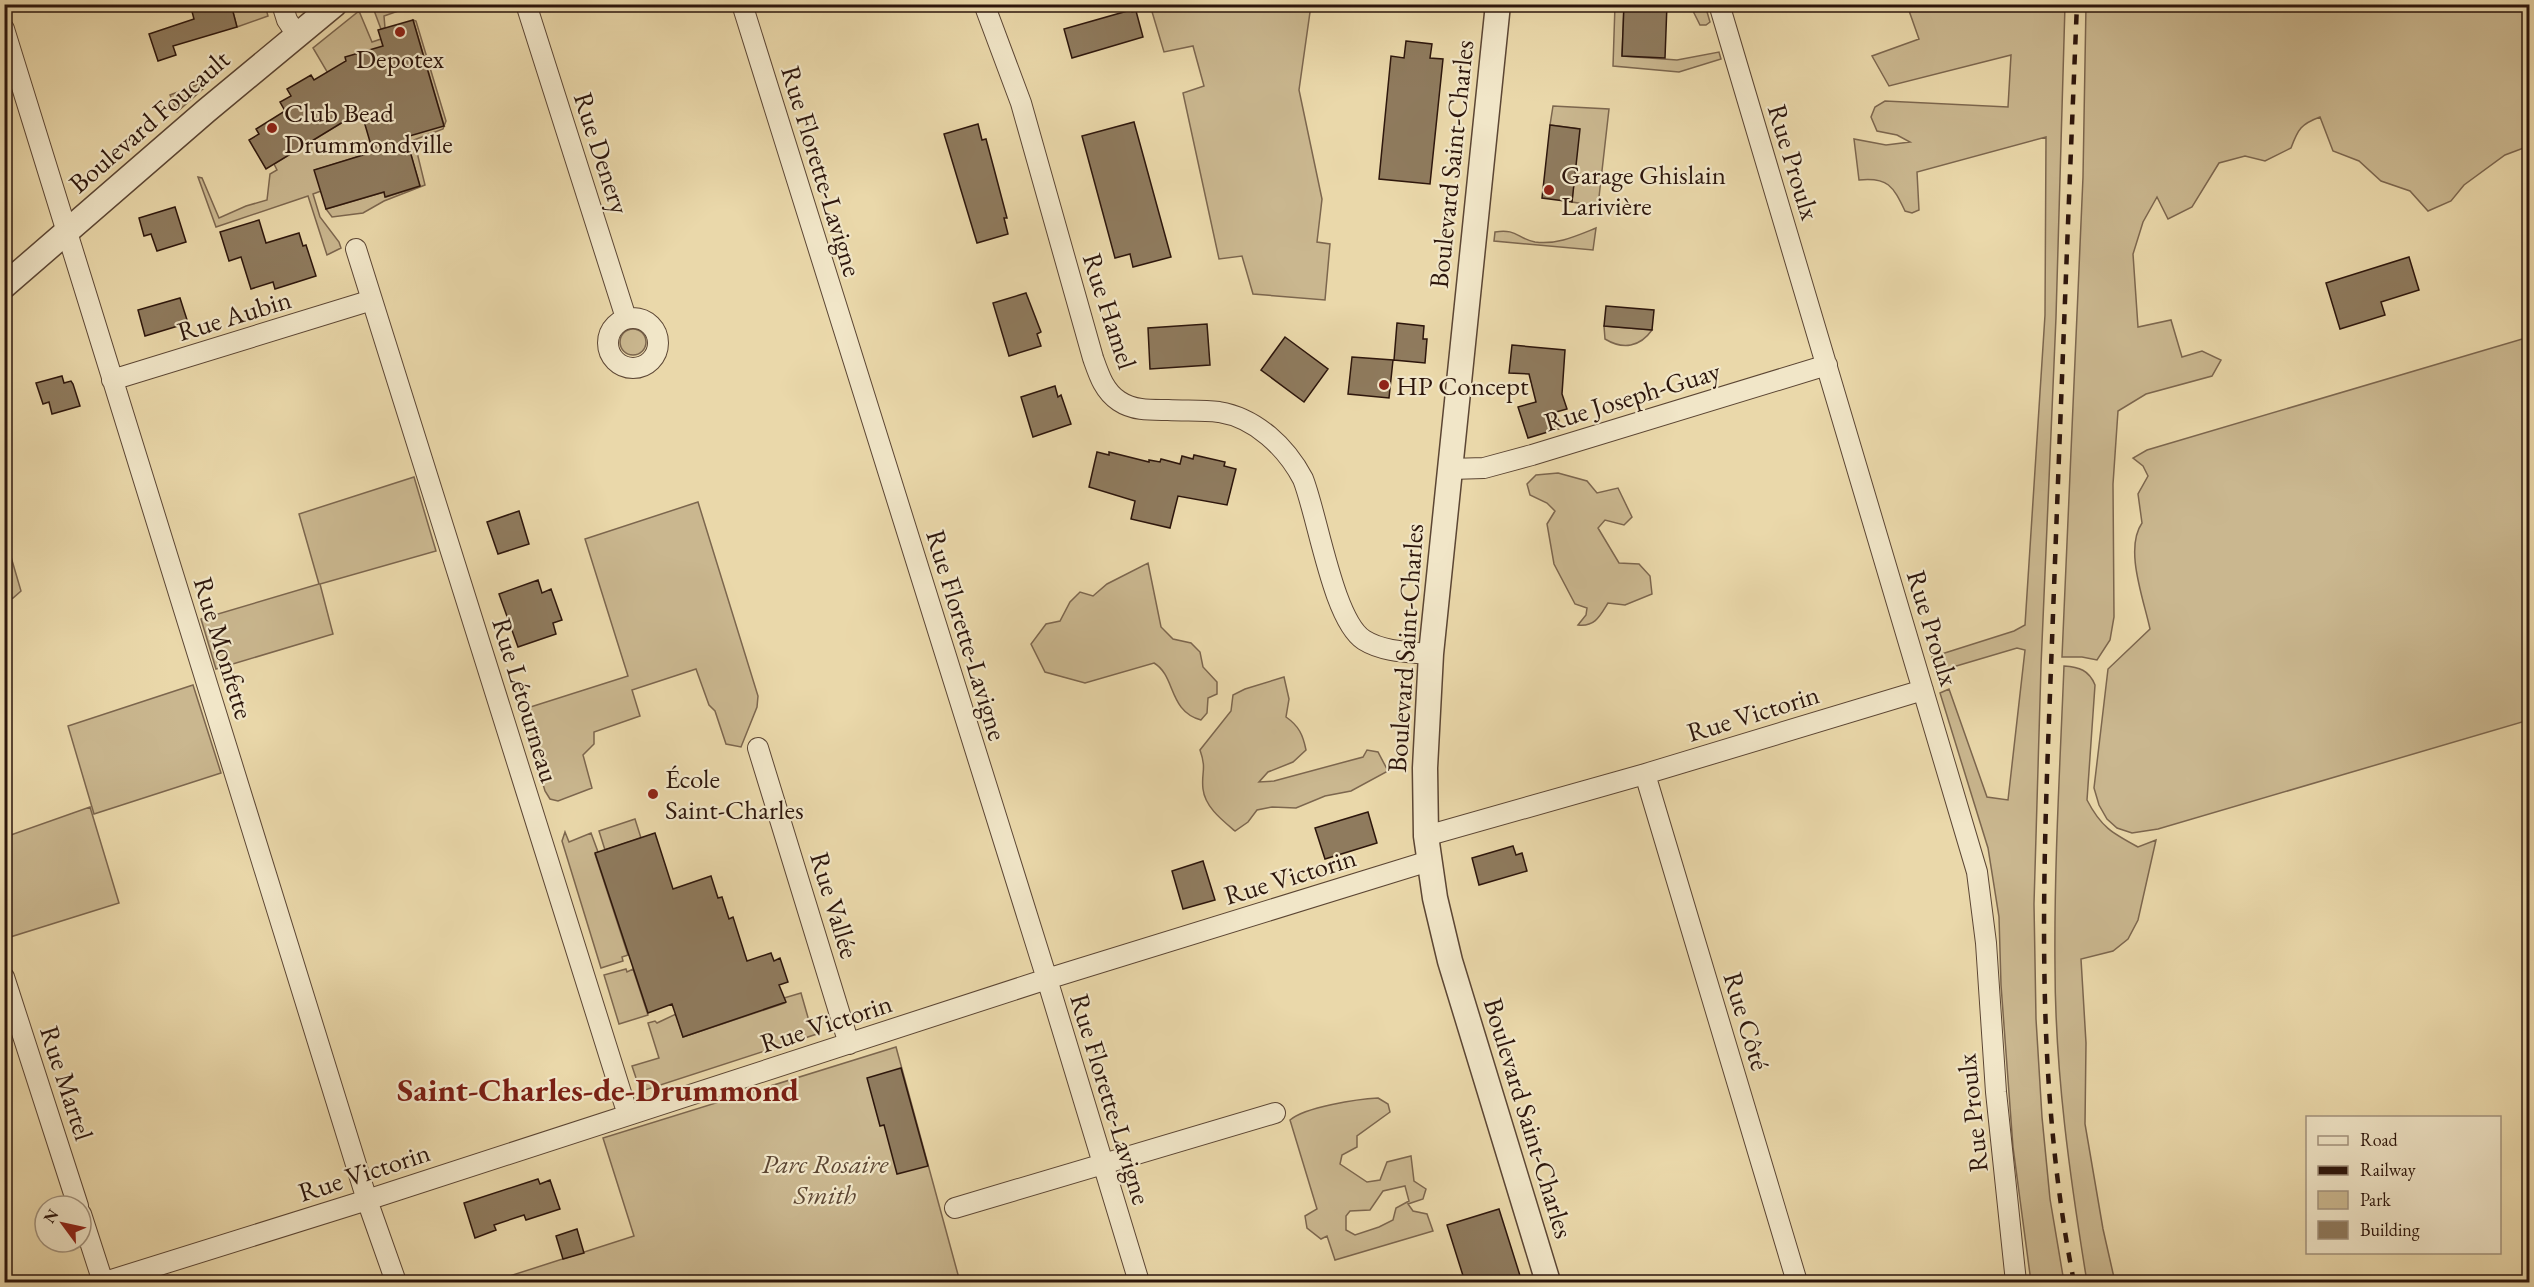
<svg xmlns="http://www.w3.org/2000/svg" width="2534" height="1287" font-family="'EB Garamond',serif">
<rect width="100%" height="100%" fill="#ead8aa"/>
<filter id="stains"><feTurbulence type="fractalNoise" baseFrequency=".00333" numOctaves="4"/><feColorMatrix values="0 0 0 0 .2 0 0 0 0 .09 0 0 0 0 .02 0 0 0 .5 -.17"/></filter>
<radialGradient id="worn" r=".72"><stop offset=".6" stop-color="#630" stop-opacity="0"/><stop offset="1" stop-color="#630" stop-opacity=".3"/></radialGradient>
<path fill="#cab78f" stroke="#7c664e" stroke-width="1.5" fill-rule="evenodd" d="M 231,5 L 265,5 L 268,16 L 237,27 Z
M 372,5 L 399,5 L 401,10 L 384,16 L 385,28 L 381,29 Z
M 1150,5 L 1311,5 L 1299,90 L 1322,199 L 1317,242 L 1330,244 L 1325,300 L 1253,294 L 1242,256 L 1219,259 L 1183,93 L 1204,86 L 1193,46 L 1164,52 Z
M 1615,5 L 1624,5 L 1622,56 L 1677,60 L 1719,52 L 1721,59 L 1679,72 L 1613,66 Z
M 1690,5 L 1705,5 L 1710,22 L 1706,25 L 1700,25 Z
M 1907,5 L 2065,5 L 2056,317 L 2041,666 L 2034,904 L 2036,1019 L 2042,1117 L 2050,1199 L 2064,1282 L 2031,1282 L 2013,1147 L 2001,985 L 1999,917 L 1988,848 L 1940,693 L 1949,689 L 1987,797 L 2008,800 L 2025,650 L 2017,648 L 1936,672 L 1932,657 L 2014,631 L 2025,625 L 2045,315 L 2046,137 L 1917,172 L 1919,210 L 1912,213 L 1905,211 C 1893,186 1888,177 1859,180 L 1854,139 L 1886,145 L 1910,142 L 1897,135 L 1877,131 L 1871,117 L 1875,107 L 1885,101 L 2008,107 L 2011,55 L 1889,86 L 1872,56 L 1919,39 Z
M 2086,5 L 2530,5 L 2529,146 L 2505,155 L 2464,185 L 2451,201 L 2428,211 L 2410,191 L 2381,181 L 2359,161 L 2333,151 L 2320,117 C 2301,124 2298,129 2291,148 L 2265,161 L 2245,156 L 2219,163 L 2192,207 L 2168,219 L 2157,197 L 2143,222 L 2133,254 L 2138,327 L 2171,320 L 2182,357 L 2202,351 L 2221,360 L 2212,376 L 2146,394 L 2118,411 L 2113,484 L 2114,617 L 2110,640 L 2097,660 L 2082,657 L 2062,657 L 2083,177 Z
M 359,11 L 372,42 L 381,39 L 390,68 L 373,152 L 315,170 L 321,191 L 313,194 L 320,217 L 339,242 L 341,248 L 327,255 L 308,196 L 216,227 L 198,177 L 202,178 L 219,218 L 246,206 L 267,200 L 270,174 L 277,170 L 274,164 L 348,119 L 342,97 L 313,48 Z
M 413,20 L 416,21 L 446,121 L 443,129 L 414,140 L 425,185 L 384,201 L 363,213 L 332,217 L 326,209 L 384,192 L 386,197 L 420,186 L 390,83 L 444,125 Z
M 199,84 L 203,89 L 177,112 L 170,95 Z
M 1553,106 L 1609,109 L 1598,206 L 1572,202 L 1579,129 L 1550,125 Z
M 1596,228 L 1593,250 L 1494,241 L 1495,232 C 1516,228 1518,239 1535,242 C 1557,245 1576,236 1596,228 Z
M 1604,326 L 1652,330 C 1640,347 1623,350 1605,339 Z
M620 342a13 13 0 1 1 26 0a13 13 0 1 1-26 0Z
M 2529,337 L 2529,720 L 2158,829 L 2132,833 L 2117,828 L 2107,819 L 2099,805 L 2094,788 L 2108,669 L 2150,629 C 2144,600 2124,549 2142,523 L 2138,494 L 2148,476 L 2143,466 L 2133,458 L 2147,450 Z
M 1558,473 L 1587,481 L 1597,493 L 1618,488 L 1632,517 L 1624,525 L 1605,520 L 1598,528 L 1619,563 L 1639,564 L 1650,576 L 1652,594 L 1625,605 L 1608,603 C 1600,616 1595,627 1578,625 L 1586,615 L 1587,608 L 1575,604 L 1554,564 L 1547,524 L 1555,511 L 1547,503 L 1530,495 L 1527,484 L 1536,475 Z
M 414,477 L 436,551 L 320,584 L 333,634 L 216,669 L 201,619 L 319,584 L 299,514 Z
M 698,502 L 758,696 L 757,707 L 741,747 L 726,744 L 715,711 L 709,705 L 696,669 L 632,690 L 640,716 L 594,732 L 594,744 L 583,755 L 592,788 L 558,801 L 550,799 L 545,791 L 521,710 L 628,676 L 585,539 Z
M 4,533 L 21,591 L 13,598 L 5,602 Z
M 1148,563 L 1161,627 L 1173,639 L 1191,643 L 1200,652 L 1203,667 L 1217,682 L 1217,694 L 1208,698 L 1207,713 L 1201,720 C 1168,711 1176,676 1154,663 L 1085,683 L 1045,672 L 1031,644 L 1046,624 L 1060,621 L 1070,602 L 1080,592 L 1093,596 L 1107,584 Z
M 2064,666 C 2079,667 2089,670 2095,685 L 2087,800 C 2101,827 2112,833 2138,847 L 2156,840 L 2138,920 L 2128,939 L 2113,951 L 2081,959 L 2086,1043 L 2085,1124 L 2103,1229 L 2115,1282 L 2087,1282 C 2070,1178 2055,1072 2055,966 C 2054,866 2060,766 2064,666 Z
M 1284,677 L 1289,699 L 1286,717 C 1299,726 1303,735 1306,750 L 1293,762 L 1268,772 L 1259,782 L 1274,781 L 1363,757 L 1367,750 L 1378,752 L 1388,771 L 1351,791 L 1325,796 L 1296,808 L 1272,807 L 1257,810 L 1248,822 L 1235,831 C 1222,820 1205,807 1203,789 C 1201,772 1207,770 1200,750 L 1231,711 L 1233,695 L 1245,689 Z
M 193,685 L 221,773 L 94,814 L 68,726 Z
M 90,807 L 119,903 L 7,938 L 4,931 L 5,837 Z
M 635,819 L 641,838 L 605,850 L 599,831 Z
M 565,832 L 569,842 L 591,833 L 598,852 L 595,854 L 628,955 L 622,957 L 623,961 L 601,968 L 562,841 Z
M 626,969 L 627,972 L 633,969 L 648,1015 L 619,1024 L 604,975 Z
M 801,993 L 811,1028 L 816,1027 L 820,1033 L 645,1090 L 639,1087 L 632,1066 L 659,1058 L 648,1023 L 655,1021 L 657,1023 L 676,1014 L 683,1037 L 785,1003 L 784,998 Z
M 896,1047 L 960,1282 L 491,1282 L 634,1236 L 603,1138 Z
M 1378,1098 L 1388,1104 L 1390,1112 L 1357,1136 L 1357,1147 L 1342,1155 L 1340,1164 L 1367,1182 L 1380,1180 L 1387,1162 L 1411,1156 L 1414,1181 L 1426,1189 L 1423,1199 L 1408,1204 L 1413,1211 L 1427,1214 L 1433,1231 L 1335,1260 L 1327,1236 L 1321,1239 L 1307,1228 L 1305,1216 L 1317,1209 L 1290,1120 C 1305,1107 1358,1099 1378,1098 ZM 1405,1186 L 1409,1201 L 1396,1208 L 1393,1220 L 1379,1227 L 1355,1235 L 1346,1230 L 1346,1216 L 1350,1211 L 1370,1210 L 1383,1191 Z"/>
<path fill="#8f7b5e" stroke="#2d160c" stroke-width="1.5" d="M 190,4 L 231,4 L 237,27 L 173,46 L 176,55 L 158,61 L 149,34 L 194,19 Z
M 1624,4 L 1667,4 L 1665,58 L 1622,56 Z
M 1131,10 L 1132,12 L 1136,11 L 1143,37 L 1072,58 L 1064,29 Z
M 413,20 L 444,126 L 406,137 L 420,186 L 385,197 L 384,192 L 326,209 L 314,170 L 373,152 L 361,111 L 266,169 L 249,140 L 259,134 L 256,129 L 285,111 L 280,102 L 291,96 L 287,89 L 311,75 L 314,80 L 346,61 L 345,57 L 383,46 L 378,30 Z
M 1406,41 L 1432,44 L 1430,58 L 1443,59 L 1430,184 L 1379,179 L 1391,56 L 1404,58 Z
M 1134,122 L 1171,257 L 1133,267 L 1130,254 L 1115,258 L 1082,136 Z
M 978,124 L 982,140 L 986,139 L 993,165 L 1007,218 L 1004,218 L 1008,234 L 977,243 L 944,134 Z
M 1550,125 L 1580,129 L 1572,202 L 1542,198 Z
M 175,207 L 186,242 L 157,251 L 151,234 L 144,236 L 139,218 Z
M 259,220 L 266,243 L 299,233 L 303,246 L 306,245 L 316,276 L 275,289 L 273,282 L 251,289 L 241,257 L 229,261 L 220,232 Z
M 2409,257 L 2419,290 L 2381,302 L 2385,315 L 2340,329 L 2326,283 Z
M 1026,293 L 1041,332 L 1037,334 L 1041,346 L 1009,356 L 993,303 Z
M 180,298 L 188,323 L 145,336 L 138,310 Z
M 1606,306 L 1654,310 L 1652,330 L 1604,326 Z
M 1397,323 L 1424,326 L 1423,339 L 1427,339 L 1425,363 L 1394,360 Z
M 1207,324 L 1210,365 L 1150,369 L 1148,328 Z
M 1285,337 L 1328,369 L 1304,402 L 1261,370 Z
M 1512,345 L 1565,350 L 1562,394 L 1567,409 L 1556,412 L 1561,428 L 1528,438 L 1518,407 L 1536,402 L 1529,374 L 1509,373 Z
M 1352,357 L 1393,360 L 1389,398 L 1348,394 Z
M 62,376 L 64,383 L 71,381 L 73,384 L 80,406 L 52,414 L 49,402 L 43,404 L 36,383 Z
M 1055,386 L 1058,397 L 1061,395 L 1071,424 L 1033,437 L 1021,397 Z
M 1097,452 L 1109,455 L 1109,452 L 1149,462 L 1149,460 L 1160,462 L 1161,459 L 1180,464 L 1182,456 L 1193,459 L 1194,455 L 1225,462 L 1224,466 L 1236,469 L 1227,505 L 1178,496 L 1170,528 L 1131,519 L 1135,501 L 1089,487 Z
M 519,511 L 529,544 L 498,554 L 487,522 Z
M 538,580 L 542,593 L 551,589 L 562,620 L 553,623 L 556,634 L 518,647 L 499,594 Z
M 1368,812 L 1377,843 L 1325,859 L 1315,828 Z
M 655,833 L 673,889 L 711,876 L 718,898 L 722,897 L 729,919 L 733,917 L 747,961 L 771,953 L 774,961 L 780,958 L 788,982 L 779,985 L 786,1002 L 683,1037 L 672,1004 L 648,1013 L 595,853 Z
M 1513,846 L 1516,855 L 1522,853 L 1527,871 L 1479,885 L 1472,858 Z
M 1203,861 L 1215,900 L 1183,909 L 1172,871 Z
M 901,1068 L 928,1166 L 897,1174 L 884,1125 L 880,1126 L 867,1078 Z
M 538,1179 L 540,1184 L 550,1180 L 560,1209 L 526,1220 L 524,1215 L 494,1225 L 496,1230 L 475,1238 L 464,1203 Z
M 1499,1209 L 1522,1282 L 1465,1282 L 1447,1225 Z
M 577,1229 L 584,1253 L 563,1259 L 556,1236 Z"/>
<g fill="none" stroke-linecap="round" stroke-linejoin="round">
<defs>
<path id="minor" d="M 282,4 L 287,20 L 297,35
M 526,4 L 626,318
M 742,4 L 1047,979 L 1139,1282
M 984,4 L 1021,103 L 1093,358 C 1099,375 1104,391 1119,401 C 1134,411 1151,410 1168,410 C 1185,411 1202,410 1219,412 C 1256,418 1286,447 1303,479 C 1318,517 1333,620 1364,640 C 1383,652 1409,652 1431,654
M 1719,4 L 1977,872 L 1986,943 L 1996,1092 L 2016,1282
M 4,29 L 367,1200 L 396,1282
M 356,249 L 628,1115
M608 343a25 25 0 1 1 50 0a25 25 0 1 1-50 0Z
M 112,380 L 372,300
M 1450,469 L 1484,468 L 1532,455 L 1827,365
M 758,748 L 849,1044
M 1645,774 L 1797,1282
M 1426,836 L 1645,774 L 1923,690
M 4,977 L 78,1206
M 955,1208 L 1275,1113
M 81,1214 L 103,1282
M 105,1282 L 367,1200 L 1047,979 L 1429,861"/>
<path id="tertiary" d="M 1498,4 L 1431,654 L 1425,768 L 1426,836 L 1435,898 L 1450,961 L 1548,1282
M 4,286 L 206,111 L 335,4"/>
</defs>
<use href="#minor" stroke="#5c4634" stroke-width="22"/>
<use href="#tertiary" stroke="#5c4634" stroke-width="27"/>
<use href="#minor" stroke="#f1e6c8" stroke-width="20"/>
<use href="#tertiary" stroke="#f1e6c8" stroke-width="24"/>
<path stroke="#2d160c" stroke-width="4.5" stroke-dasharray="10 10" stroke-linecap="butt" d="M 2074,1282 C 2032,1071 2044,855 2052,641 C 2060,429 2068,217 2077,4"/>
</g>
<g fill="#8f2418" stroke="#f1e6c8" stroke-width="2">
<circle cx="400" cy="32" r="6"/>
<circle cx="272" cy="128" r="6"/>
<circle cx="1549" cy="190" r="6"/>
<circle cx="1384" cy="385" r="6"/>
<circle cx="653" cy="794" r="6"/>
</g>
<g text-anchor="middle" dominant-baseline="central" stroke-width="4.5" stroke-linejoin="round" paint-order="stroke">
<g font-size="27" fill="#2d160c" stroke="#f1e6c8" text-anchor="start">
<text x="400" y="58" text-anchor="middle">Depotex</text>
<text x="284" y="112">Club Bead<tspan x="284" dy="31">Drummondville</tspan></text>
<text x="1561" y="174">Garage Ghislain<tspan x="1561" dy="31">Larivière</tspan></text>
<text x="1396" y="385">HP Concept</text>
<text x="665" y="778">École<tspan x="665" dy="31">Saint-Charles</tspan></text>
</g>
<g font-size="27" fill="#2d160c" stroke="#f1e6c8">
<text transform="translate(149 121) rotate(-41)">Boulevard Foucault</text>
<text transform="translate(602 153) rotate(72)">Rue Denery</text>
<text transform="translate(1794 162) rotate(73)">Rue Proulx</text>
<text transform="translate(1451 164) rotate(-84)">Boulevard Saint-Charles</text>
<text transform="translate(822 171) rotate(73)">Rue Florette-Lavigne</text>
<text transform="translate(1110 311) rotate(72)">Rue Hamel</text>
<text transform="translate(234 315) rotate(-17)">Rue Aubin</text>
<text transform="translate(1632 396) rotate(-17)">Rue Joseph-Guay</text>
<text transform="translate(1933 628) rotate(73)">Rue Proulx</text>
<text transform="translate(967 635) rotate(73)">Rue Florette-Lavigne</text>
<text transform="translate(224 648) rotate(73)">Rue Monfette</text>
<text transform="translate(1405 648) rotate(-86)">Boulevard Saint-Charles</text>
<text transform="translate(526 700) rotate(73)">Rue Létourneau</text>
<text transform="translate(1753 713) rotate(-17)">Rue Victorin</text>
<text transform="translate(1290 876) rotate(-17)">Rue Victorin</text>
<text transform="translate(835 905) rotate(73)">Rue Vallée</text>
<text transform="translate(1747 1021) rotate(73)">Rue Côté</text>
<text transform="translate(826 1023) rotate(-18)">Rue Victorin</text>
<text transform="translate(67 1083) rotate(72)">Rue Martel</text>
<text transform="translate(1111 1099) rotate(73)">Rue Florette-Lavigne</text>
<text transform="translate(1972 1113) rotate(-96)">Rue Proulx</text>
<text transform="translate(1529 1118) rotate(73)">Boulevard Saint-Charles</text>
<text transform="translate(364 1172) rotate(-18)">Rue Victorin</text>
</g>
<g font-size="27" font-style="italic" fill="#5c4633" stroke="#f1e6c8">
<text x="825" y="1163">Parc Rosaire<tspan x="825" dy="31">Smith</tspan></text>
</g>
<g font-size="33" font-weight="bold" fill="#7a1f14" stroke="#f1e6c8">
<text x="598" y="1089">Saint-Charles-de-Drummond</text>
</g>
</g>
<rect width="2534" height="1287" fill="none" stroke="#ead8aa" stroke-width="24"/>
<rect x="6" y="6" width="2522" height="1275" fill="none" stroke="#2d160c" stroke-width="3"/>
<rect x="12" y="12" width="2510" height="1263" fill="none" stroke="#2d160c" stroke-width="1.5"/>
<rect x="2306" y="1116" width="195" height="138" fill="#f1e6c8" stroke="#a3937d" stroke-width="1.5"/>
<rect x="2318" y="1136" width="30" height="9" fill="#f1e6c8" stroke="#a3937d" stroke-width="1.5"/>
<text x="2360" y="1146" font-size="18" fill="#2d160c">Road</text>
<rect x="2318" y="1166" width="30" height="9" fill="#2d160c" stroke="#a3937d" stroke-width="1.5"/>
<text x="2360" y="1176" font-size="18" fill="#2d160c">Railway</text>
<rect x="2318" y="1191" width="30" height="18" fill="#cab78f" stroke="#a3937d" stroke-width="1.5"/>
<text x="2360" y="1206" font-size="18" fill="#2d160c">Park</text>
<rect x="2318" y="1221" width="30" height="18" fill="#8f7b5e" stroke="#a3937d" stroke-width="1.5"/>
<text x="2360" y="1236" font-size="18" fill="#2d160c">Building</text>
<g transform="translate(63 1224) rotate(303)"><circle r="28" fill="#f1e6c8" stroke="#a3937d" stroke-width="1.5"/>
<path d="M0-4.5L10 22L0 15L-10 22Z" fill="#8f2418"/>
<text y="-9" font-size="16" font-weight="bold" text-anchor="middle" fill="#2d160c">N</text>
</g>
<rect width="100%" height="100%" filter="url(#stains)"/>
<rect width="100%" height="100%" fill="url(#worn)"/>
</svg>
